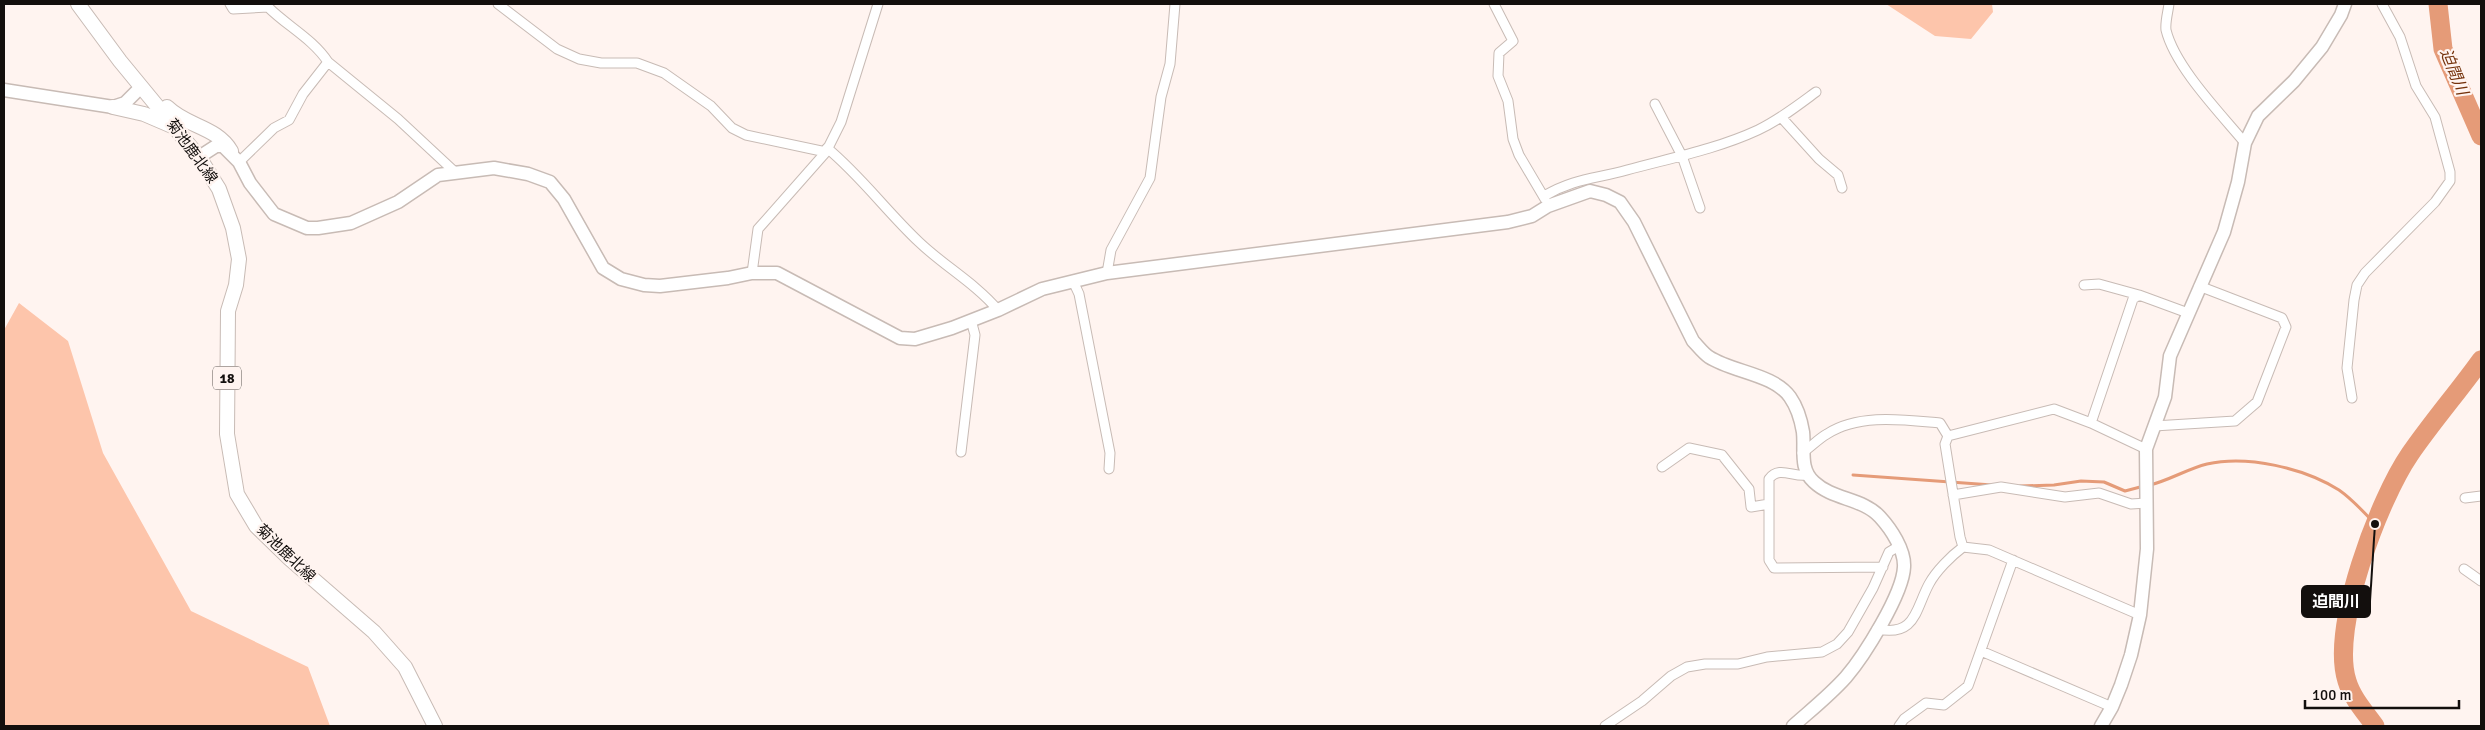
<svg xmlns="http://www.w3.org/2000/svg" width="2485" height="730" font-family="Signika,'Noto Sans JP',sans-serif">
<rect width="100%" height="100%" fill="#fff4f0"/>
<path fill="#fdc5ab" d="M 1886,4 L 1992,4 L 1993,12 L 1971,39 L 1935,36 Z
M 19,303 L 68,341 L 103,453 L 191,611 L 308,667 L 330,726 L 4,726 L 4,330 Z"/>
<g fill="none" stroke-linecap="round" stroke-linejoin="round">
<path stroke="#e59b78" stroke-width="3" d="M 1853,475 L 1992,485
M 2150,485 C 2170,480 2187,469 2207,464 C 2248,455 2304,468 2339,490 C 2352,499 2364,512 2375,524
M 2020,486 L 2054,485 L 2081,481 L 2104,482 L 2125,491 L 2144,486"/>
<path stroke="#e59b78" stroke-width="19" d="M 2438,4 L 2443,49 L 2481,136
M 2375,726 C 2365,712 2352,698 2347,681 C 2330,628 2379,499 2410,454 C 2432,422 2458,392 2481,360"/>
<defs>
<path id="street" d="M 230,4 L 233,9 L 268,7 C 287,26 313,39 328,62 L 398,119 L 456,173
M 498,4 L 557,49 L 579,59 L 601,63 L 637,63 L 664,73 L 711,106 L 732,128 L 746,135 L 826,152
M 1494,4 L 1513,41 L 1499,53 L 1498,76 L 1508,101 L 1513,139 L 1519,155 L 1545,199
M 2169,4 C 2168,12 2165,22 2166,30 C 2175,67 2221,114 2245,143
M 1655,104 L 1682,156 L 1700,208
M 1781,117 L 1819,159 L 1838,175 L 1842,188
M 827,148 C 861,176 887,212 919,242 C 944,266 975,283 998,310
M 239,162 L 274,128 L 289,120 L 303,94 L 328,62
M 1544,196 C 1575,178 1595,179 1627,170 C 1671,158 1717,149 1758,130 C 1779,120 1797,106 1816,92
M 752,273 L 758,229 L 826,152 L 841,122 L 878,4
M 1107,273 L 1111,250 L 1150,178 L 1161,97 L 1170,64 L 1175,4
M 1073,281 L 1079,294 L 1110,453 L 1109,469
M 2084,285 L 2099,284 L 2139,295
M 2352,398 L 2347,368 L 2354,300 L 2357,285 L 2365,273 L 2435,202 L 2450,181 L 2450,172 L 2435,117 L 2416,86 L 2400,37 L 2382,4
M 2091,423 L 2133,299 L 2139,295 L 2188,313
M 2154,426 L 2235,421 L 2257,402 L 2286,327 L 2282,318 L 2199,286
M 1948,436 L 2054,409 L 2091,423 L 2146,449
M 1948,436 L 1945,444 L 1960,537 L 1963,547
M 961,452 L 975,335 L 971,320
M 1802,453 C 1811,447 1818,439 1827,434 C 1859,413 1905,420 1940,423 L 1948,436
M 1662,467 L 1689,448 L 1722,455 L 1749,489 L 1751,507 L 1769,504
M 1807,475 C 1794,478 1779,465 1769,479 L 1769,560 L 1774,568 L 1883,567
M 1953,495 L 2001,487 L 2065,497 L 2099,493 L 2131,504 L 2147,503
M 2465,498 L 2481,496
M 2464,569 L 2481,581
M 1877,629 C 1916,637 1915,610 1929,584 C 1936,571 1951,556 1963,547 L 1989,550 L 2140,615
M 1981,651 L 2112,707
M 1605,726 L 1642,701 L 1671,676 L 1687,667 L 1705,664 L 1738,664 L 1767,657 L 1822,652 L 1837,644 L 1848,632 L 1873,588 L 1889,552 L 1899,546
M 1899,726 L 1904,719 L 1926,703 L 1944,705 L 1968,686 L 2013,560"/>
<path id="secondary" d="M 4,90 L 113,107 L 125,103 L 141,87
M 199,157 L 216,146 L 223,146 L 239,162 L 250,183 L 274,214 L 307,228 L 318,228 L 351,223 L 398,202 L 438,175 L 494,168 L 528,174 L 550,182 L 564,199 L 603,268 L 621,279 L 644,285 L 660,286 L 728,278 L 752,273 L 777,273 L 900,338 L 915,339 L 952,328 L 998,310 L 1042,289 L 1107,273 L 1508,222 L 1532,216 L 1548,206 L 1590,191 L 1606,195 L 1620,202 L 1634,222 L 1693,341 C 1698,346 1703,353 1709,357 C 1732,372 1774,374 1790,397 C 1797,407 1801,420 1803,432 C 1805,449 1799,469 1814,482 C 1833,500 1863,498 1880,517 C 1891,529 1905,550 1904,567 C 1903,594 1864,656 1846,677 C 1830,695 1811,710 1793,726
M 2101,726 L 2112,707 L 2121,685 L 2131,655 L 2140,615 L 2147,549 L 2146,449 L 2165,397 L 2170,356 L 2224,232 L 2238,182 L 2245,143 L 2258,116 L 2294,81 L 2322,47 L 2341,15 L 2345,4"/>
<path id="primary" d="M 78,4 L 120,61 L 199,157 L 219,189 L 233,228 L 239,259 L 236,285 L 228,311 L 227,434 L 237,494 L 256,526 L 290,559 L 374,632 L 405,667 L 435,726
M 113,107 L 144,114 L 172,126
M 167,107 C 187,127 216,126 231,151"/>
</defs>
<use href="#street" stroke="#c8bbb5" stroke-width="11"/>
<use href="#secondary" stroke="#c8bbb5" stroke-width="15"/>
<use href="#primary" stroke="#c8bbb5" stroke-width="16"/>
<use href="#street" stroke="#fff" stroke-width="9"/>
<use href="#secondary" stroke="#fff" stroke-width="12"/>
<use href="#primary" stroke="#fff" stroke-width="14"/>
</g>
<g text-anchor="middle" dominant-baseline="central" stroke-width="4.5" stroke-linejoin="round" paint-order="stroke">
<rect fill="#fff4f0" stroke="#5a5451" stroke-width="1" x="213" y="366.5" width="28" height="23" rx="4"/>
<g font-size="14" font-weight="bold" fill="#130f0d">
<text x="227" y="378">18</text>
</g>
<g font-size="15" fill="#130f0d" stroke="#fff4f0">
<text transform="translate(192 151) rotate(54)">菊池鹿北線</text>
<text transform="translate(286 553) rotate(44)">菊池鹿北線</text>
</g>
<g font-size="16" font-style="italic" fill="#75320b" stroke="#fff4f0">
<text transform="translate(2454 72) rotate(68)">迫間川</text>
</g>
</g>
<path fill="none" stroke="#130f0d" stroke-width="2" d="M2375 524L2370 601"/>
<circle fill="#130f0d" stroke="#fff4f0" stroke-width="2" cx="2375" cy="524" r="5"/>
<rect fill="#130f0d" stroke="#130f0d" stroke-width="2" x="2302" y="586" width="68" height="31" rx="5"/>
<g font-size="16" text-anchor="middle" font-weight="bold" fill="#fff">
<text x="2336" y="607">迫間川</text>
</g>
<rect width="2485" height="730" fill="none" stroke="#130f0d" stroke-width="10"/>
<path d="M2305 700v8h154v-8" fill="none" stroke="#130f0d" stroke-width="2.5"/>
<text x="2312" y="700" font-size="15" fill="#130f0d" stroke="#fff4f0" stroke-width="4" paint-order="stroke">100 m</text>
</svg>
